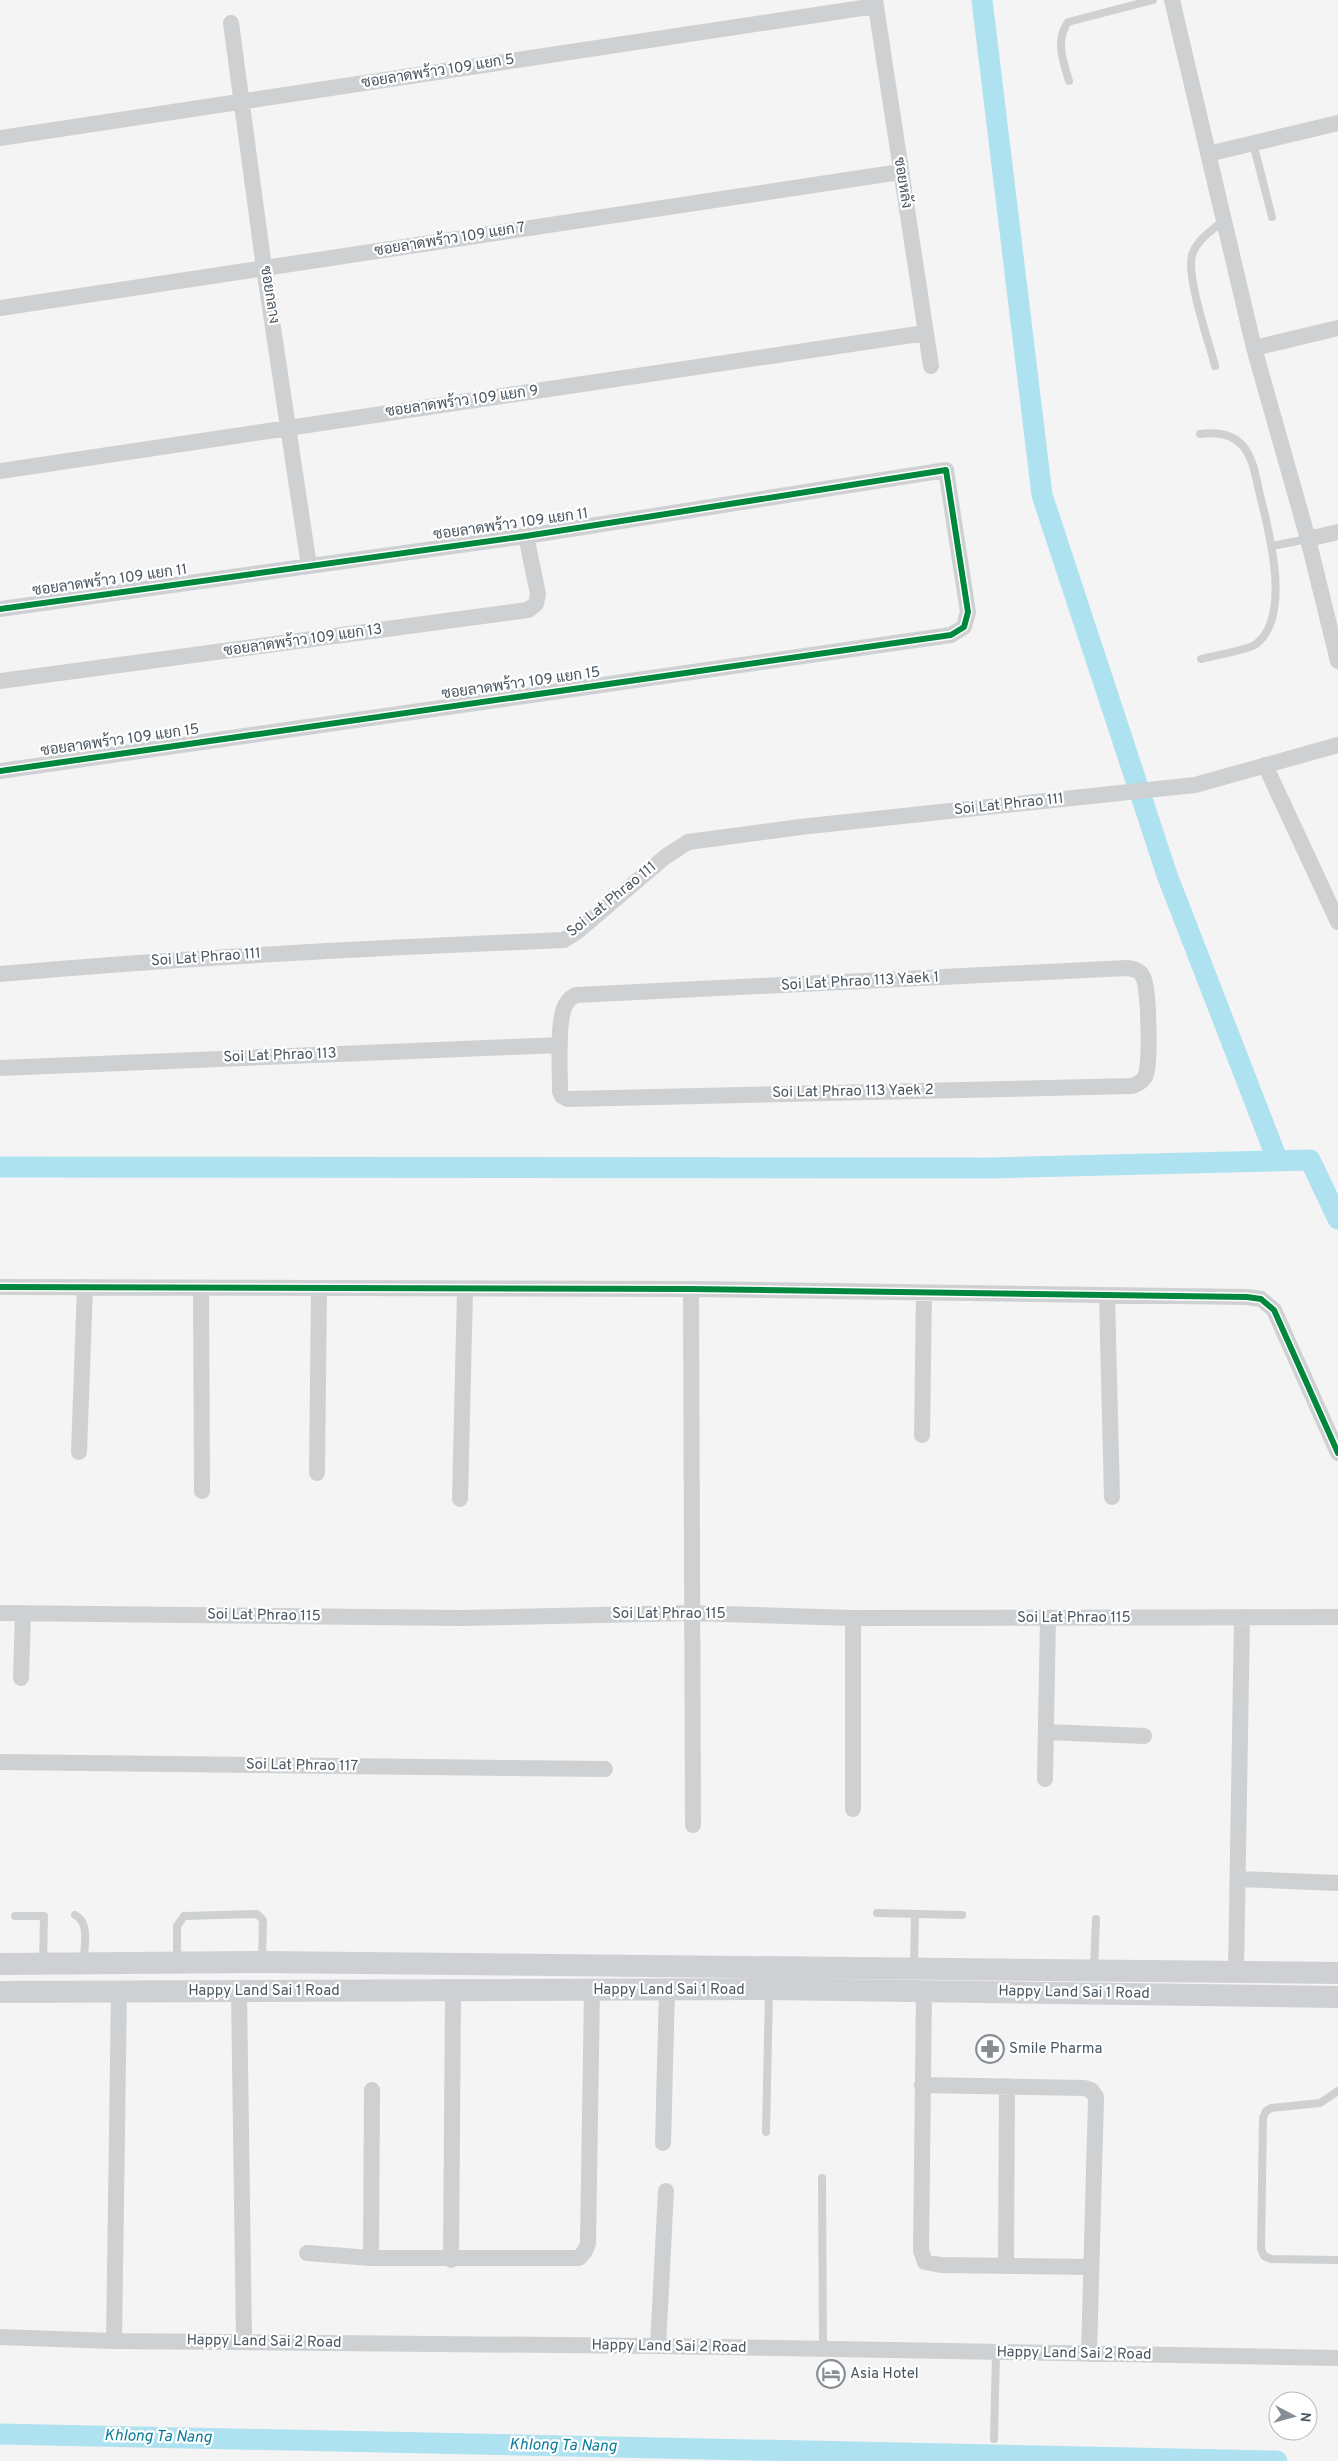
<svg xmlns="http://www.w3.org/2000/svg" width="1338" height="2461" font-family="Overpass,Sarabun,sans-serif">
<rect width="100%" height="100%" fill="#f4f4f4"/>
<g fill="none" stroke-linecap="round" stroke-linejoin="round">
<path stroke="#aee2f0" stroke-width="21" d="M 982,0 L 1042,495 L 1167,875 L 1277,1159
M 0,1167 L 990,1168 L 1310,1160 L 1338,1219
M 0,2434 L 1277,2461"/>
<path stroke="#ced0d2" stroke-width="8" d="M 1069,81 C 1063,61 1055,41 1068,22 L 1153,0
M 1253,143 L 1272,217
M 1215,366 C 1209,342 1186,277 1192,255 C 1197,240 1211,231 1223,221
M 1200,434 C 1215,432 1231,433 1242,445 C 1254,458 1256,479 1260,495 C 1269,531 1292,617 1256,644 C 1249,650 1212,656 1201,659
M 1272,546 L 1308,539
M 877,1913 L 962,1915
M 75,1915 C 90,1922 84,1945 84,1960
M 15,1916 L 44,1916 L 43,1962
M 177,1960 L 177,1926 L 184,1916 L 257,1914 L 263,1920 L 262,1960
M 914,1966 L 915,1914
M 1094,1968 L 1096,1919
M 1338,2091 L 1320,2103 L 1271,2108 L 1266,2111 L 1263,2118 L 1261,2249 L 1264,2256 L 1271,2259 L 1338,2260
M 766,2132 L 769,1991
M 822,2178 L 823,2350
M 994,2439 L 996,2352"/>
<path stroke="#ced0d2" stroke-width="16" d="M 875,0 L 931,366
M 1172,0 L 1254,348 L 1308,539 L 1338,661
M 231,23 L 264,268 L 309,566
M 0,138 L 875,6
M 1208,154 L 1338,123
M 0,308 L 900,172
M 1254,348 L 1338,328
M 0,471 L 925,333
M 1308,539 L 1338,532
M 0,609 L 526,536 L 946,470 L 968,612 L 964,627 L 951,635 L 0,771
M 0,681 L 528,610 L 536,604 L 538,594 L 526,536
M 1265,765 L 1338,922
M 1127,968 C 1134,969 1140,970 1143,977 C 1149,987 1151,1067 1145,1077 C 1142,1082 1137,1084 1132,1086 L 568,1099 L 562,1096 L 560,1091 C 560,1071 557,1021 565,1006 C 568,1000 570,998 576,995 Z
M 0,974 C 188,957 376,948 564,940 L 578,931 L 665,857 L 688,842 L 800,827 L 1195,785 L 1338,745
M 0,1068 L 560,1045
M 0,1287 L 691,1289 L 1247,1297 L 1261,1299 L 1274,1310 L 1338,1453
M 201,1288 L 202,1491
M 691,1289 L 693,1825
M 1107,1296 L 1112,1497
M 922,1435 L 924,1293
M 79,1452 L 85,1287
M 317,1473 L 319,1289
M 460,1499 L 465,1290
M 0,1613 L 461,1618 L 691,1613 L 853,1618 L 1338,1617
M 21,1678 L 23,1613
M 1046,1732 L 1144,1736
M 0,1762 L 605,1769
M 1045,1779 L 1048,1618
M 853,1809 L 853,1618
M 1238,1879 L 1338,1883
M 1236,1972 L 1242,1617
M 239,1991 L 244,2342
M 924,1991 L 921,2251 L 925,2262 L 941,2265 L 1091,2267
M 922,2085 L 1084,2088 L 1091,2090 L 1096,2097 L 1089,2354
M 663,2143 L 667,1989
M 307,2253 L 371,2258 L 579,2258 L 585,2251 L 588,2243 L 592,1990
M 371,2258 L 372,2090
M 451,2260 L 453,1991
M 1006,2266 L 1007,2086
M 0,2337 L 114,2341 L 658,2346 L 1338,2358
M 114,2341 L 119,1992
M 658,2346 L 666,2191"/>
<path stroke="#ced0d4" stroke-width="22" d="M 0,1964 L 262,1962 L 1338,1973
M 0,1992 L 769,1989 L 1338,1997"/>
<defs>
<path id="cycleway" d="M 0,609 L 526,536 L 946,470 L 968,612 L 964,627 L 951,635 L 0,771
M 0,1287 L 691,1289 L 1247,1297 L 1261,1299 L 1274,1310 L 1338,1453"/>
</defs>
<use href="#cycleway" stroke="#fff" stroke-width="9"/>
<use href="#cycleway" stroke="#00873e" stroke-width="6"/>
</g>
<defs>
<symbol id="pharmacy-ring" viewBox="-11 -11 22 22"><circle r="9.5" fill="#fff" stroke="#868d94" stroke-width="1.5"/><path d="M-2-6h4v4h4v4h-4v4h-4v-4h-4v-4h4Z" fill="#868d94"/></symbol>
<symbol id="hotel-ring" viewBox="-11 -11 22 22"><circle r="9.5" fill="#fff" stroke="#868d94" stroke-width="1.5"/><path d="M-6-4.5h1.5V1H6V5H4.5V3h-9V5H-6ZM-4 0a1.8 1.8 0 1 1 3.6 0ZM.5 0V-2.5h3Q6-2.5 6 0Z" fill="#868d94"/></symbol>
</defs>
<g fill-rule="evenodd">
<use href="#pharmacy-ring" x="974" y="2033" width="32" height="32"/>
<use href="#hotel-ring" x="815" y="2358" width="32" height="32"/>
</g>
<g text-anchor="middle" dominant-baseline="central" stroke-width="4.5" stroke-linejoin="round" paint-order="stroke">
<g font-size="15" fill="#4a5661" stroke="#fff">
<text transform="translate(438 72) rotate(-9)">ซอยลาดพร้าว 109 แยก 5</text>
<text transform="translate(902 183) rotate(81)">ซอยหลัง</text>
<text transform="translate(450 240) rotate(-9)">ซอยลาดพร้าว 109 แยก 7</text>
<text transform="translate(269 295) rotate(81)">ซอยกลาง</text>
<text transform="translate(462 402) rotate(-8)">ซอยลาดพร้าว 109 แยก 9</text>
<text transform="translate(511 525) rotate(-8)">ซอยลาดพร้าว 109 แยก 11</text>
<text transform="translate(110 581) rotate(-8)">ซอยลาดพร้าว 109 แยก 11</text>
<text transform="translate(303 641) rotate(-8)">ซอยลาดพร้าว 109 แยก 13</text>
<text transform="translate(521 684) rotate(-8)">ซอยลาดพร้าว 109 แยก 15</text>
<text transform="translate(120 741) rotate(-8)">ซอยลาดพร้าว 109 แยก 15</text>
<text transform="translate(1009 805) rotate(-6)">Soi Lat Phrao 111</text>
<text transform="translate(612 900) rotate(-39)">Soi Lat Phrao 111</text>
<text transform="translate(206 958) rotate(-4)">Soi Lat Phrao 111</text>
<text transform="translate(860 982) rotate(-3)">Soi Lat Phrao 113 Yaek 1</text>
<text transform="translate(280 1056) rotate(-2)">Soi Lat Phrao 113</text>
<text transform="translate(853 1092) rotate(-1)">Soi Lat Phrao 113 Yaek 2</text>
<text x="669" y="1614">Soi Lat Phrao 115</text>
<text transform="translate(264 1616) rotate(1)">Soi Lat Phrao 115</text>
<text x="1074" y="1618">Soi Lat Phrao 115</text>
<text transform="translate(302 1766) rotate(1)">Soi Lat Phrao 117</text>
<text x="669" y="1990">Happy Land Sai 1 Road</text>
<text x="264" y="1991">Happy Land Sai 1 Road</text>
<text transform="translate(1074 1993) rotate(1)">Happy Land Sai 1 Road</text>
<text transform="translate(264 2342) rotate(1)">Happy Land Sai 2 Road</text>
<text transform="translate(669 2347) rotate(1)">Happy Land Sai 2 Road</text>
<text transform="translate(1074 2354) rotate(1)">Happy Land Sai 2 Road</text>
</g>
<g font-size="15" fill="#4a5661" stroke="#fff" text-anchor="start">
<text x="1009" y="2049">Smile Pharma</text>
<text x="850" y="2374">Asia Hotel</text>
</g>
<g font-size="16" font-style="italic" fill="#0c7c9b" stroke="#fff">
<text transform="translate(158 2437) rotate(1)">Khlong Ta Nang</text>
<text transform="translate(563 2446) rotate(1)">Khlong Ta Nang</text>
</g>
</g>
<g transform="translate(1293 2416) rotate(96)"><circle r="24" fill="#ffffff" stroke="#b7bbc0"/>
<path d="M0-4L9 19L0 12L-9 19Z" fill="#868d94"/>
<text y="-8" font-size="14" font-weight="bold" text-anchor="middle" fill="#4a5661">N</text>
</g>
</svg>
